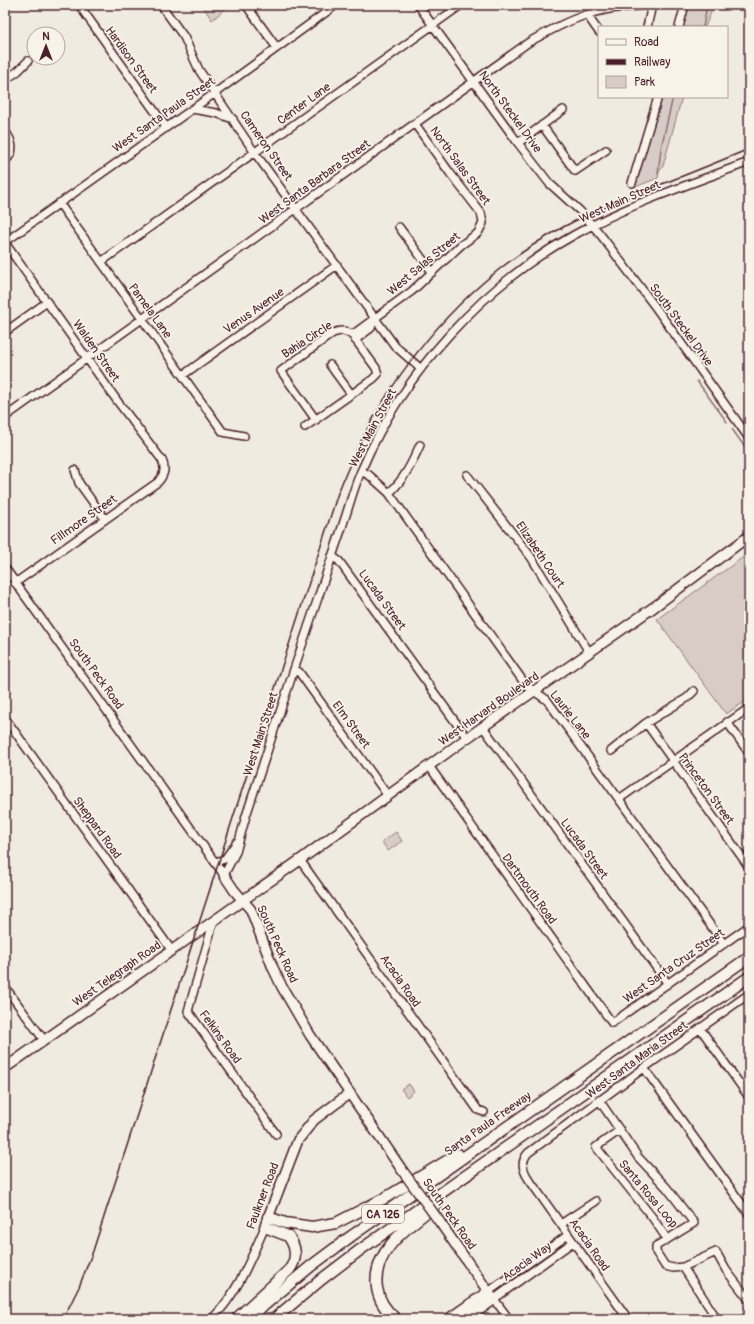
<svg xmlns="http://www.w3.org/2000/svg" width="754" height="1324" font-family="Pangolin,sans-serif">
<rect width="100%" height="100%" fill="#f0ebe0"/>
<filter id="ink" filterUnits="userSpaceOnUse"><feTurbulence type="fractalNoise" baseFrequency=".025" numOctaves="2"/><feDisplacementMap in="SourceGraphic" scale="8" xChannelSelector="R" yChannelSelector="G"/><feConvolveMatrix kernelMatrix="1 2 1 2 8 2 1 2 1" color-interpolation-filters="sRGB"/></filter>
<g filter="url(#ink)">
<path fill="#d8cdc6" stroke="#917678" d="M 202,5 L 230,5 L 212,20 Z
M 688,5 L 714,5 L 705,27 L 682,27 Z
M 660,97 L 682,97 L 663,166 L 659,172 L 658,178 L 635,187 L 634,186 Z
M 749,553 L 749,699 L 726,714 L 657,619 Z
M 396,832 L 402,841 L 388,851 L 382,842 Z
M 409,1084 L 414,1091 L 407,1097 L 401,1089 Z"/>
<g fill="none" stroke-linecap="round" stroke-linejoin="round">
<path stroke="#8b6f72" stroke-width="1.5" d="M 703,27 L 707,5
M 658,174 L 661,148 L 673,97
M 697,381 L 727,422
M 732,429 L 749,453"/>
<defs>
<path id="minor" d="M 79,5 L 166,127
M 161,5 L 184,37 L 199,70 L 255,153 L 395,346 L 421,369
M 246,5 L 277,48
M 418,5 L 518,143 L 549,183 L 580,211 L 600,234 L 656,308 L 749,438
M 587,15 L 599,32
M 647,27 L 652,5
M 679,27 L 685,5
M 5,80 L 18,71 L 28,61
M 192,109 L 216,113 L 233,119
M 542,125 L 575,171 L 606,150
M 5,131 C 12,140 16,152 5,161
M 518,143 L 563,110
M 632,183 L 658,97
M 59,203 L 223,432 L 244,436
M 399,227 L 432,272
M 5,242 L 215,93 L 336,5
M 5,243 L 118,402 L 162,460 C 166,469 164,475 158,482 L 15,583
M 101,262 L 461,5
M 5,332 L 47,302
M 352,335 L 412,291 L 461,245 L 478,233 L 483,223 L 481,213 L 450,173 L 415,124
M 355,340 L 371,328 L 375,318
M 330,365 L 351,394
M 183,375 L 337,265
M 5,417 L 529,42 C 551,30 572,18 596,12 C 615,7 635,6 654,5
M 305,427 L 373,379 L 378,374 L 376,368 L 352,335 C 345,330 341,330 333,333 L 281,371 L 316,420
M 75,470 L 79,483 L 105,519
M 361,471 L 369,475 L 389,493 L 523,681 L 528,687 L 547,700 L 724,944
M 467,475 L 531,557 L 589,652
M 389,493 C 404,480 412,463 420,445
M 332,556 L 339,561 L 467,738
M 5,568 L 224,875 L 236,852 L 246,816 C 270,743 293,671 318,598 C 327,571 337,543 346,515 C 351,500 355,484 362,469 C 403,373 483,285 574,235 C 629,204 690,184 749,162
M 294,669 L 299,672 L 388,796
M 5,718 L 172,951
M 727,722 L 749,753
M 646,723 L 749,867
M 483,727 L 668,984
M 611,751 L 646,723 L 687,698 L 694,691
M 429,766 L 612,1023 L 749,926
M 619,799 L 749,708
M 300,860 L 478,1110 L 484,1112
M 215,862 L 225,859 L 237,842
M 214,920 L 188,1011 L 276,1134
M 5,987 L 44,1040
M 700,1028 L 749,1097
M 644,1068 L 749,1214
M 599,1100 L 638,1157 L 667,1188 L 694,1223 L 658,1245 L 656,1246 L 656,1252 L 665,1266 L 673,1268 L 683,1267 L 717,1319
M 620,1130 L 596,1147 L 652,1217 L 667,1239
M 561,1224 L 596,1201
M 683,1267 L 716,1252 L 726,1270 L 749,1300
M 488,1292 L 568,1235
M 212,1319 C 238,1293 250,1260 265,1227
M 509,1319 L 494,1299 L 573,1242
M 628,1319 L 528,1178 C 522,1169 521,1161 528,1153 L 644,1068 L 749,994"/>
<path id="major" d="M 224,875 L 234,890 L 251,910 L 273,968 L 282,987 L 310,1035 L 402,1170
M 5,1068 L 300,860 L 467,738 L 654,607 L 749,536
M 439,1221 L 492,1297
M 266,1223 L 298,1140 L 314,1120 L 350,1093"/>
<path id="highway" d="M 268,1217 L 285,1223 L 312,1227 L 336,1223 L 385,1198 L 458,1154
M 236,1319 L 289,1270 C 298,1259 296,1246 288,1236 L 265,1227
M 248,1319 L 311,1266 L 350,1237 L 749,957
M 274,1319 L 322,1279 L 360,1250 L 749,977
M 396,1319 C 386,1311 379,1301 377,1288 C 371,1250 411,1225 437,1204
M 449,1319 L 488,1292
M 466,1319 L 494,1299"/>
</defs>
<use href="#minor" stroke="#4a1f2b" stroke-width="10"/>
<use href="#major" stroke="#4a1f2b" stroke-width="12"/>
<use href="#highway" stroke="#4a1f2b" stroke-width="13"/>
<use href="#minor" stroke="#f7f3e8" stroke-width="7"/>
<use href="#major" stroke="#f7f3e8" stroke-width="9"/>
<use href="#highway" stroke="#f7f3e8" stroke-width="10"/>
<path stroke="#4a1f2b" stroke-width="1.5" d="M 63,1319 L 79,1287 L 93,1251 L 338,493 C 381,381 460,282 567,225 C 598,209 630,197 662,184 C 691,173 720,161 749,149"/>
<defs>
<path id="major-bridge" d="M 402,1170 L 439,1221"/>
</defs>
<use href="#major-bridge" stroke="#4a1f2b" stroke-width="12" stroke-linecap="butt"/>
<use href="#major-bridge" stroke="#f7f3e8" stroke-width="9"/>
</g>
</g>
<g text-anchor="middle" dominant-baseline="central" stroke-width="3.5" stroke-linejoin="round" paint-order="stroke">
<rect fill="#f7f3e8" stroke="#7e5f64" stroke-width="1" x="362" y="1205" width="42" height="18" rx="3"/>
<g font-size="11" font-weight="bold" fill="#4a1f2b">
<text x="383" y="1214">CA 126</text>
</g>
<g font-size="12" fill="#4a1f2b" stroke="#f7f3e8">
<text transform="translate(131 60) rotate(54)">Hardison Street</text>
<text transform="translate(304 104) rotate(-36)">Center Lane</text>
<text transform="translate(510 112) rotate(54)">North Steckel Drive</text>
<text transform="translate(164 115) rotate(-35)">West Santa Paula Street</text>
<text transform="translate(266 146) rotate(55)">Cameron Street</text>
<text transform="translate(460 166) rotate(54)">North Salas Street</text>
<text transform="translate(315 182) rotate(-36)">West Santa Barbara Street</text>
<text transform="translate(620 202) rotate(-24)">West Main Street</text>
<text transform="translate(424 264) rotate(-40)">West Salas Street</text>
<text transform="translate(150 311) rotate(54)">Pamela Lane</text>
<text transform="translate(254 311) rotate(-35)">Venus Avenue</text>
<text transform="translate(681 325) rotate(54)">South Steckel Drive</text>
<text transform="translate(307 340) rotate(-33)">Bahia Circle</text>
<text transform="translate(96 351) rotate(55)">Walden Street</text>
<text transform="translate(373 428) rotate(-62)">West Main Street</text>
<text transform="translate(84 520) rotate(-35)">Fillmore Street</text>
<text transform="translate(540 555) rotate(56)">Elizabeth Court</text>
<text transform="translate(382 600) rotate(54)">Lucada Street</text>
<text transform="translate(96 674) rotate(54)">South Peck Road</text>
<text transform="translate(489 709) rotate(-35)">West Harvard Boulevard</text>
<text transform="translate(570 715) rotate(52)">Laurie Lane</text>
<text transform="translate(351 725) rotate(54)">Elm Street</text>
<text transform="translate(261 734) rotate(-72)">West Main Street</text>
<text transform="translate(706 789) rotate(54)">Princeton Street</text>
<text transform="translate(97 828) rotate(54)">Sheppard Road</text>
<text transform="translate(584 849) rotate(54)">Lucada Street</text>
<text transform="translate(529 889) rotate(54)">Dartmouth Road</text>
<text transform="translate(277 944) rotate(66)">South Peck Road</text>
<text transform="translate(674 966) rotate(-35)">West Santa Cruz Street</text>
<text transform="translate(117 974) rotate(-35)">West Telegraph Road</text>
<text transform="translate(400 981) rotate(55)">Acacia Road</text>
<text transform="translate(220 1037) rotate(54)">Felkins Road</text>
<text transform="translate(637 1060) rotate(-36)">West Santa Maria Street</text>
<text transform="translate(488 1124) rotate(-35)">Santa Paula Freeway</text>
<text transform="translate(648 1194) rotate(50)">Santa Rosa Loop</text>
<text transform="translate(263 1196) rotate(-69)">Faulkner Road</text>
<text transform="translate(449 1214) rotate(55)">South Peck Road</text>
<text transform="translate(589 1245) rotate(55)">Acacia Road</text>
<text transform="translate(527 1262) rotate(-36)">Acacia Way</text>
</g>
</g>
<rect width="754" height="1324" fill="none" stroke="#f7f3e8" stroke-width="20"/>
<rect x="10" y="10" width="734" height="1304" fill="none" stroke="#4a1f2b" stroke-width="1.5" filter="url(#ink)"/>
<rect x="598" y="26" width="130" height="72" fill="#f7f3e8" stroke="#b29e9c"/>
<rect x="606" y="39" width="20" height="6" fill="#f7f3e8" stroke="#b29e9c"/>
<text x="634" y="46" font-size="12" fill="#4a1f2b">Road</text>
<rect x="606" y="59" width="20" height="6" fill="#4a1f2b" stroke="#b29e9c"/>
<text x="634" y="66" font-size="12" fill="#4a1f2b">Railway</text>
<rect x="606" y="76" width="20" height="12" fill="#d8cdc6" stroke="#b29e9c"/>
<text x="634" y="86" font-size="12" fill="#4a1f2b">Park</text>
<g transform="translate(46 46)"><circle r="19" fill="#f7f3e8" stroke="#b29e9c"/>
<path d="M0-3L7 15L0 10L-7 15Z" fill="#4a1f2b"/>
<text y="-6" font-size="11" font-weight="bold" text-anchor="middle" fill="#4a1f2b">N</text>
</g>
</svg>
